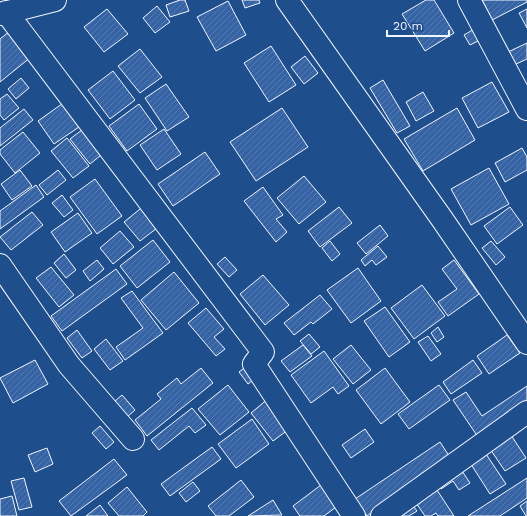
<svg xmlns="http://www.w3.org/2000/svg" width="527" height="516" font-family="'Work Sans',sans-serif">
<defs>
<pattern id="building-hatch" width="6" height="6" patternUnits="userSpaceOnUse"><rect width="6" height="6" fill="#3563a3"/><path d="M-1 1l2-2M0 6l6-6M5 7l2-2" fill="none" stroke="#537ab1"/></pattern>
</defs>
<rect width="100%" height="100%" fill="#1f4e8c"/>
<path fill="url(#building-hatch)" stroke="#f2f6ff" d="M 180,0 L 185,0 L 189,11 L 170,17 L 166,5 Z
M 242,0 L 259,0 L 260,3 L 245,8 Z
M 426,0 L 434,0 L 454,33 L 425,51 L 402,14 Z
M 482,0 L 527,0 L 527,2 L 492,20 Z
M 228,1 L 246,35 L 216,51 L 197,17 Z
M 157,6 L 170,22 L 155,33 L 143,18 Z
M 107,9 L 128,34 L 104,52 L 84,27 Z
M 527,9 L 527,28 L 519,13 Z
M 476,28 L 482,39 L 470,45 L 464,35 Z
M 10,31 L 31,57 L 0,82 L 0,39 Z
M 527,43 L 527,59 L 514,65 L 508,52 Z
M 271,46 L 296,85 L 269,102 L 244,63 Z
M 140,49 L 162,77 L 140,93 L 118,66 Z
M 305,56 L 318,73 L 304,84 L 291,67 Z
M 113,71 L 135,100 L 110,119 L 88,90 Z
M 21,78 L 29,88 L 16,99 L 8,89 Z
M 383,80 L 410,126 L 397,133 L 370,88 Z
M 492,82 L 509,112 L 478,128 L 462,98 Z
M 166,84 L 189,117 L 167,131 L 145,98 Z
M 423,92 L 434,111 L 416,121 L 406,102 Z
M 7,94 L 19,108 L 4,120 L 0,115 L 0,99 Z
M 66,101 L 82,125 L 54,144 L 38,121 Z
M 139,104 L 157,129 L 127,151 L 109,126 Z
M 282,108 L 308,147 L 256,181 L 230,142 Z
M 457,108 L 475,140 L 423,171 L 404,139 Z
M 24,109 L 33,120 L 0,146 L 0,128 Z
M 86,127 L 106,151 L 90,164 L 70,139 Z
M 164,129 L 181,154 L 157,170 L 140,145 Z
M 23,132 L 40,153 L 15,173 L 0,154 L 0,150 Z
M 67,138 L 89,166 L 73,178 L 51,151 Z
M 522,148 L 527,157 L 527,170 L 505,182 L 495,163 Z
M 205,152 L 220,174 L 173,206 L 158,184 Z
M 489,168 L 509,204 L 471,225 L 451,189 Z
M 20,170 L 32,186 L 12,200 L 1,184 Z
M 58,170 L 66,180 L 47,195 L 39,185 Z
M 304,176 L 326,202 L 299,224 L 277,198 Z
M 95,179 L 122,216 L 97,234 L 70,197 Z
M 36,185 L 44,197 L 0,229 L 0,211 Z
M 263,187 L 283,215 L 276,219 L 287,232 L 276,242 L 244,201 Z
M 62,195 L 73,210 L 64,217 L 52,203 Z
M 145,205 L 161,225 L 140,241 L 124,222 Z
M 339,207 L 352,223 L 320,247 L 308,231 Z
M 510,207 L 523,225 L 497,244 L 484,226 Z
M 32,212 L 43,225 L 11,250 L 0,237 Z
M 78,213 L 92,233 L 65,252 L 51,232 Z
M 380,225 L 388,236 L 366,254 L 357,243 Z
M 120,231 L 134,247 L 113,264 L 100,248 Z
M 153,240 L 170,262 L 137,288 L 120,266 Z
M 330,241 L 340,254 L 332,261 L 322,248 Z
M 491,241 L 505,257 L 496,265 L 482,248 Z
M 378,246 L 387,257 L 376,265 L 372,260 L 365,266 L 361,260 Z
M 64,254 L 76,270 L 66,278 L 54,263 Z
M 225,257 L 237,270 L 229,277 L 217,264 Z
M 97,260 L 104,269 L 90,281 L 83,271 Z
M 454,260 L 479,294 L 448,316 L 438,302 L 457,289 L 442,269 Z
M 51,267 L 74,295 L 59,307 L 36,278 Z
M 358,268 L 381,301 L 351,323 L 327,290 Z
M 116,269 L 127,284 L 62,331 L 51,316 Z
M 174,272 L 199,303 L 166,330 L 141,300 Z
M 263,275 L 289,305 L 265,325 L 240,294 Z
M 422,285 L 445,316 L 414,339 L 391,308 Z
M 132,291 L 163,333 L 125,360 L 116,347 L 143,328 L 121,298 Z
M 320,295 L 332,309 L 313,324 L 311,322 L 294,335 L 284,323 Z
M 385,307 L 410,342 L 389,357 L 364,321 Z
M 206,308 L 224,329 L 214,337 L 225,349 L 216,356 L 188,323 Z
M 438,327 L 444,337 L 437,342 L 431,333 Z
M 77,330 L 92,351 L 82,358 L 67,338 Z
M 309,334 L 320,347 L 311,354 L 300,341 Z
M 507,335 L 520,353 L 489,374 L 477,356 Z
M 428,336 L 441,354 L 431,361 L 418,342 Z
M 106,339 L 123,361 L 110,370 L 94,349 Z
M 303,345 L 312,356 L 290,372 L 281,361 Z
M 351,345 L 371,370 L 353,384 L 333,359 Z
M 324,351 L 349,386 L 338,394 L 333,387 L 311,403 L 291,375 Z
M 35,360 L 48,384 L 13,403 L 0,378 Z
M 473,360 L 482,373 L 451,394 L 443,382 Z
M 248,365 L 257,377 L 248,384 L 239,372 Z
M 201,368 L 213,383 L 147,436 L 135,420 L 161,399 L 157,394 L 177,378 L 181,384 Z
M 385,368 L 410,402 L 381,424 L 356,390 Z
M 228,385 L 249,412 L 220,435 L 198,409 Z
M 439,385 L 450,400 L 409,429 L 398,414 Z
M 527,386 L 527,405 L 478,437 L 453,400 L 466,392 L 482,416 Z
M 122,395 L 135,410 L 127,417 L 114,402 Z
M 269,398 L 292,427 L 273,441 L 251,413 Z
M 192,408 L 206,425 L 195,433 L 189,426 L 159,450 L 151,440 Z
M 252,419 L 269,444 L 236,468 L 218,444 Z
M 100,426 L 114,442 L 106,449 L 92,433 Z
M 365,429 L 374,442 L 351,458 L 342,445 Z
M 509,432 L 526,458 L 505,471 L 488,446 Z
M 440,442 L 451,459 L 367,516 L 355,499 Z
M 212,447 L 221,459 L 170,496 L 161,484 Z
M 47,448 L 53,464 L 35,472 L 28,455 Z
M 482,448 L 506,484 L 490,494 L 467,458 Z
M 114,459 L 127,475 L 71,516 L 59,501 Z
M 458,465 L 470,483 L 459,490 L 453,481 L 441,489 L 435,480 Z
M 24,478 L 32,507 L 19,510 L 11,481 Z
M 527,478 L 527,498 L 500,516 L 468,516 Z
M 241,480 L 254,497 L 229,516 L 216,516 L 208,506 Z
M 193,482 L 200,491 L 186,502 L 179,493 Z
M 433,484 L 454,516 L 438,516 L 436,513 L 431,516 L 425,516 L 412,497 Z
M 321,485 L 336,507 L 324,516 L 300,516 L 293,506 Z
M 127,487 L 147,512 L 143,516 L 119,516 L 108,503 Z
M 12,496 L 17,516 L 0,516 L 0,499 Z
M 408,499 L 417,511 L 409,516 L 385,516 Z
M 273,500 L 282,515 L 248,516 Z
M 527,501 L 527,516 L 526,516 L 520,506 Z
M 100,505 L 108,516 L 86,516 Z"/>
<g fill="none" stroke-linecap="round" stroke-linejoin="round">
<defs>
<path id="minor" d="M 287,0 L 442,219 L 527,343
M 469,0 L 527,109
M 6,12 L 263,352 L 254,364 L 354,516
M 0,14 L 55,0
M 0,265 L 69,365 L 133,439
M 382,516 L 527,412"/>
</defs>
<use href="#minor" stroke="#f2f6ff" stroke-width="24"/>
<use href="#minor" stroke="#1f4e8c" stroke-width="22"/>
</g>
<path d="M387 30v6h62v-6" fill="none" stroke="#f2f6ff" stroke-width="2"/>
<text x="393" y="30" font-size="12" fill="#f2f6ff" stroke="#1f4e8c" stroke-width="3" paint-order="stroke">20 m</text>
</svg>
